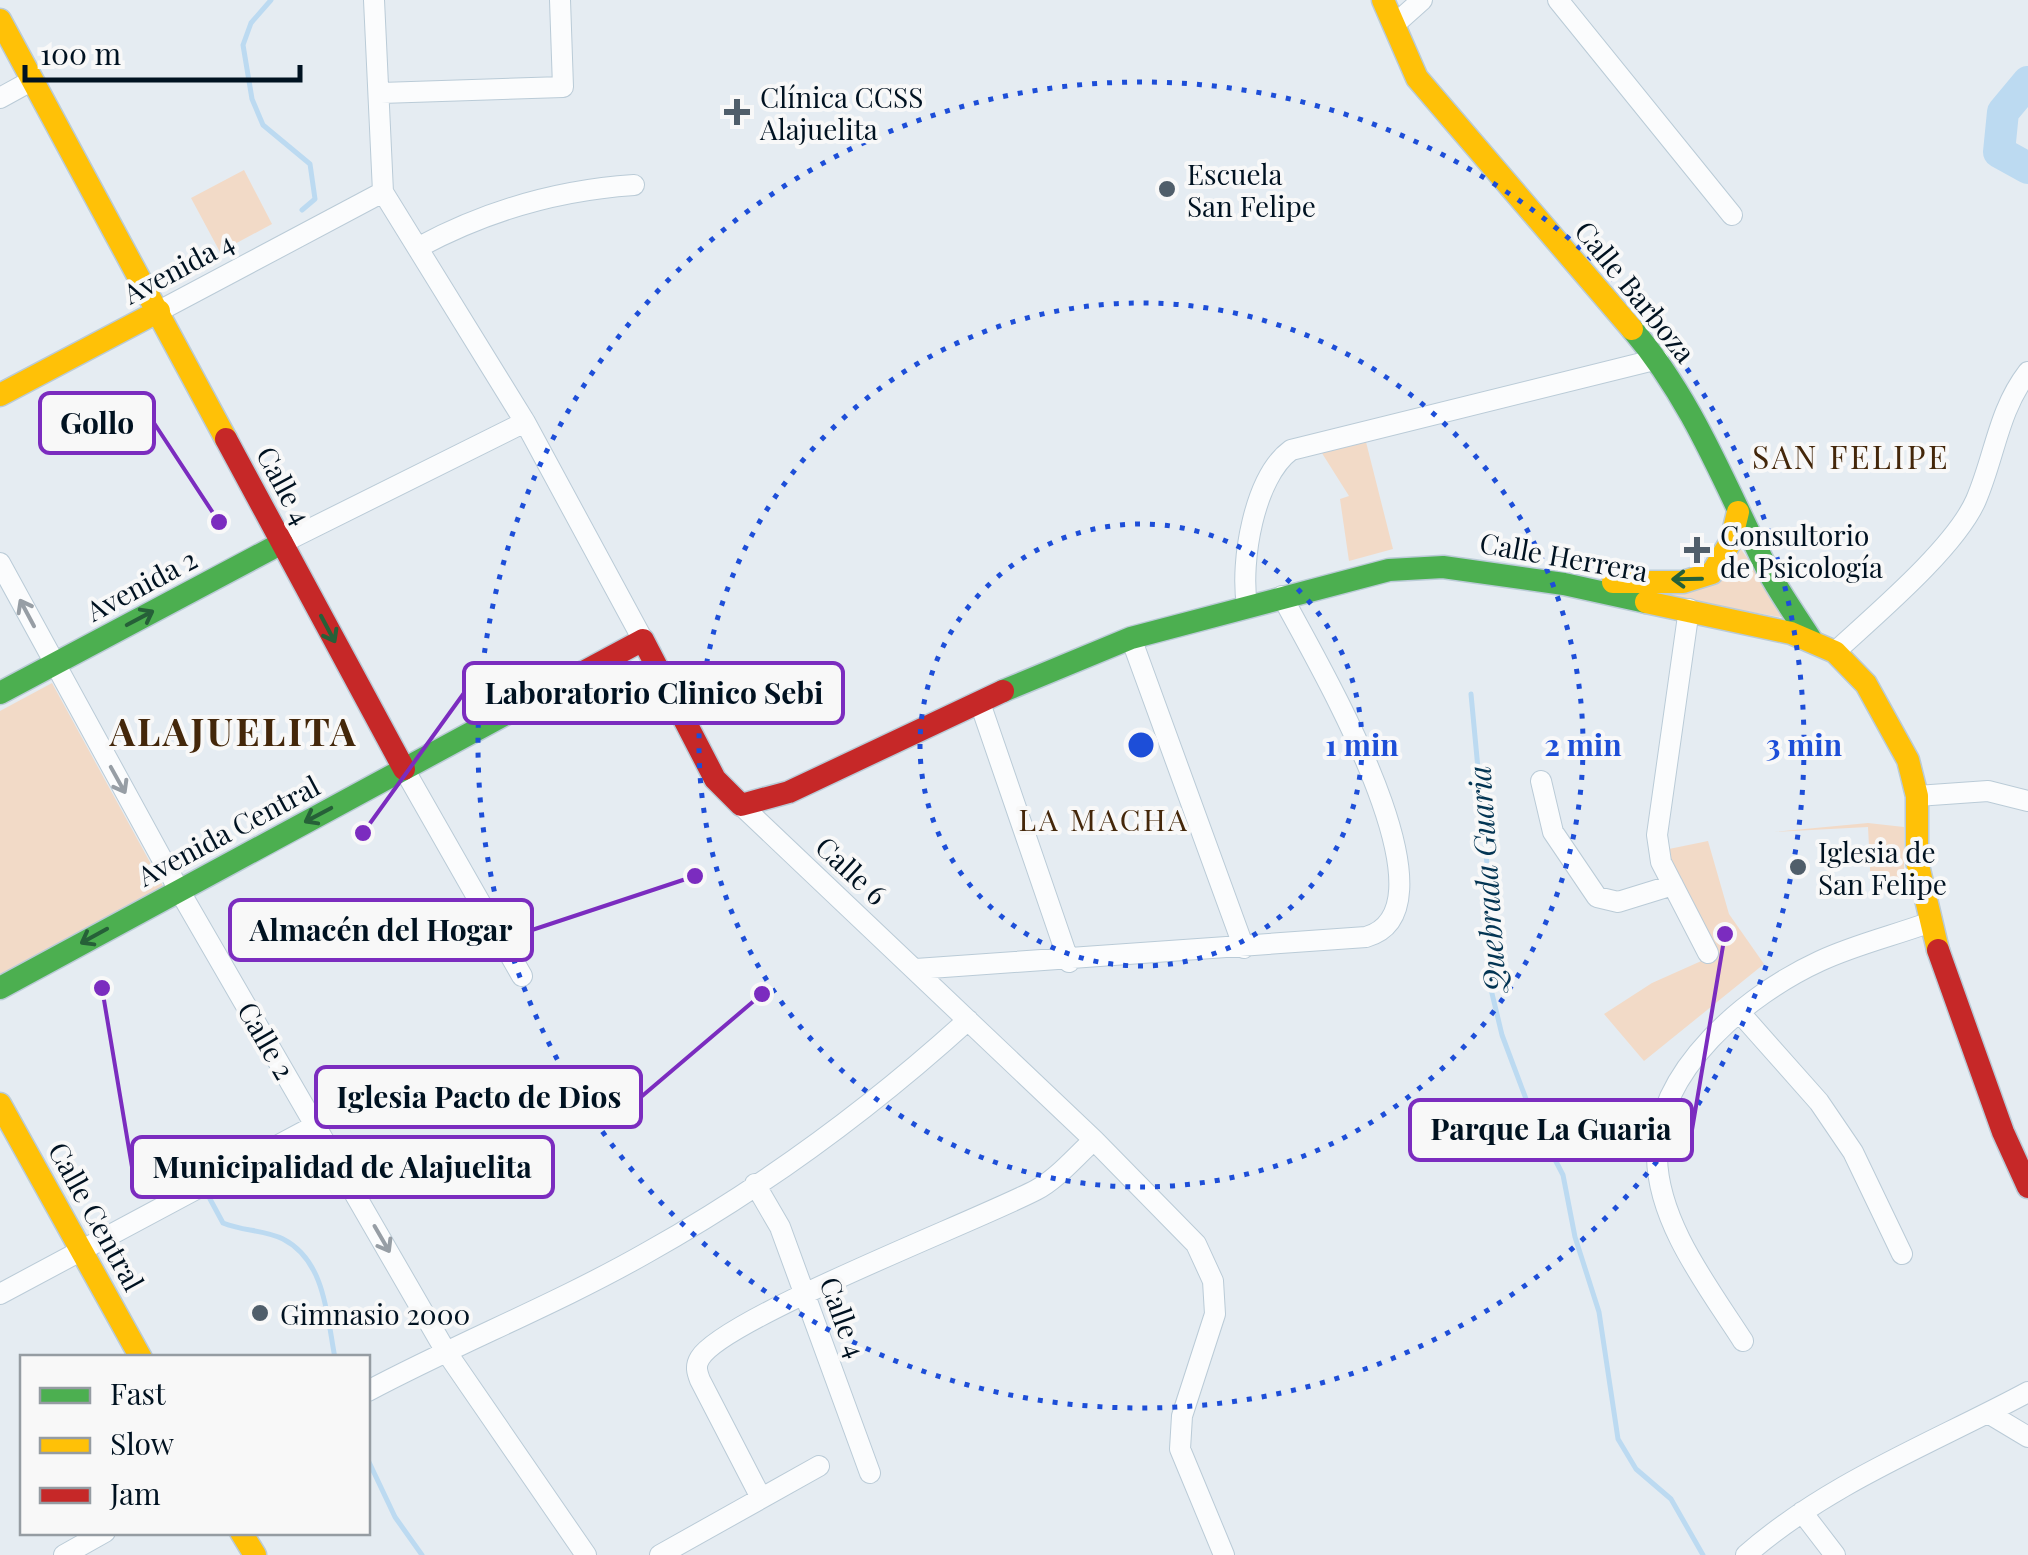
<svg xmlns="http://www.w3.org/2000/svg" width="2028" height="1555" font-family="'Playfair Display',serif">
<rect width="100%" height="100%" fill="#e5ecf2"/>
<path fill="#f2dac7" d="M 244,170 L 272,224 L 220,252 L 191,198 Z
M 1365,438 L 1393,549 L 1349,561 L 1340,499 L 1349,496 L 1320,450 Z
M 1740,548 L 1792,619 L 1600,586 L 1707,585 Z
M 52,683 L 163,886 L 0,975 L 0,711 Z
M 1868,823 L 1904,827 L 1904,879 L 1870,878 L 1870,856 L 1878,855 L 1877,846 L 1869,846 L 1868,827 L 1774,832 Z
M 1708,841 L 1729,914 L 1764,964 L 1644,1061 L 1604,1014 L 1652,983 L 1717,954 L 1664,850 Z"/>
<g fill="none" stroke-linecap="round" stroke-linejoin="round">
<path stroke="#bcdaf1" stroke-width="5" d="M 271,0 L 251,23 L 243,45 L 252,99 L 263,125 L 310,164 L 315,199 L 302,210
M 1471,694 L 1492,918 L 1489,981 L 1502,1035 L 1532,1115 L 1563,1175 L 1575,1237 L 1599,1312 L 1618,1439 L 1636,1469 L 1671,1499 L 1703,1555
M 210,1199 L 223,1223 C 242,1231 265,1230 283,1239 C 326,1261 327,1318 335,1358
M 368,1460 L 395,1517 L 422,1555"/>
<path stroke="#bcdaf1" stroke-width="32" d="M 2028,82 L 2003,112 L 1999,152 L 2028,168"/>
<defs>
<path id="street" d="M 374,0 L 383,192
M 1558,0 L 1732,215
M 1394,25 L 1422,0
M 381,93 L 563,87 L 560,0
M 0,98 L 31,81
M 383,192 L 525,422 L 643,640
M 419,247 C 486,211 558,190 634,185
M 159,311 L 383,192
M 282,543 L 525,422
M 0,563 L 179,890 L 445,1350 L 586,1555
M 1247,605 C 1240,562 1254,477 1291,450 L 1658,359
M 1689,609 L 1657,835 L 1661,862 L 1708,953
M 1131,638 L 1244,948
M 1835,652 C 1875,615 1955,548 1976,500 C 1995,456 1998,411 2028,372
M 980,703 L 1069,962
M 404,769 L 522,976
M 1541,781 L 1553,832 L 1597,897 L 1618,902 L 1673,885
M 1917,796 L 1988,791 L 2028,801
M 741,805 L 1094,1140 L 1196,1244 L 1213,1281 L 1215,1314 L 1182,1416 L 1180,1449 L 1224,1555
M 916,969 L 1366,937 C 1467,909 1309,649 1282,596
M 1741,1014 L 1819,1102 L 1853,1152 L 1902,1254
M 755,1184 L 780,1227 L 870,1473
M 0,1294 L 316,1125
M 1743,1341 C 1709,1288 1658,1223 1657,1157 C 1655,1070 1748,994 1820,961 C 1854,945 1892,936 1928,923
M 368,1391 C 460,1342 557,1304 648,1252 C 762,1188 871,1108 968,1020
M 1988,1413 L 2028,1437
M 760,1496 L 700,1380 C 697,1372 695,1366 700,1358 C 724,1318 979,1220 1036,1190 C 1057,1179 1076,1156 1094,1140
M 1802,1512 L 1835,1555
M 64,1555 L 105,1532
M 660,1555 L 819,1466
M 1746,1555 C 1828,1483 1933,1443 2028,1392"/>
<path id="fast" d="M 1632,329 C 1693,400 1725,486 1767,569 C 1780,594 1797,617 1812,641
M 1003,691 L 1131,638 L 1389,570 L 1443,567 L 1564,584 L 1646,602
M 0,693 L 282,543
M 0,988 L 563,683"/>
<path id="slow" d="M 1383,0 L 1417,78 L 1632,329
M 0,20 L 226,439
M 0,395 L 159,311
M 1613,582 L 1683,582 L 1712,573 L 1731,541 L 1738,512
M 1646,602 L 1791,633 L 1835,652 L 1866,684 L 1908,760 L 1917,796 L 1917,861 L 1938,950
M 0,1104 L 141,1358
M 241,1532 L 255,1555"/>
<path id="jam" d="M 226,439 L 404,769
M 563,683 L 643,640 L 715,779 L 741,805 L 789,792 L 1003,691
M 1938,950 L 2003,1132 L 2028,1187"/>
</defs>
<use href="#street" stroke="#bacbd7" stroke-width="22"/>
<use href="#fast" stroke="#bacbd7" stroke-width="25"/>
<use href="#slow" stroke="#bacbd7" stroke-width="25"/>
<use href="#jam" stroke="#bacbd7" stroke-width="25"/>
<use href="#street" stroke="#fbfcfd" stroke-width="20"/>
<use href="#fast" stroke="#4caf50" stroke-width="22"/>
<use href="#slow" stroke="#ffc107" stroke-width="22"/>
<use href="#jam" stroke="#c62828" stroke-width="22"/>
</g>
<defs><path id="oneway-shaft" d="M-6 0H5M1.5-3L5.5 0L1.5 3" fill="none" stroke-width="1.6" stroke-linecap="round" stroke-linejoin="round" transform="scale(2.5)"/></defs>
<g stroke="#266038">
<use href="#oneway-shaft" transform="translate(1687 579) rotate(179)"/>
<use href="#oneway-shaft" transform="translate(140 618) rotate(-28)"/>
<use href="#oneway-shaft" transform="translate(328 629) rotate(62)"/>
<use href="#oneway-shaft" transform="translate(318 815) rotate(152)"/>
<use href="#oneway-shaft" transform="translate(94 936) rotate(151)"/>
</g>
<g stroke="#979ea5">
<use href="#oneway-shaft" transform="translate(27 613) rotate(-118)"/>
<use href="#oneway-shaft" transform="translate(118 780) rotate(61)"/>
<use href="#oneway-shaft" transform="translate(382 1239) rotate(60)"/>
</g>
<g fill="none" stroke="#1d4ed8" stroke-width="5" stroke-dasharray="5 10">
<circle cx="1141" cy="745" r="221"/>
<circle cx="1141" cy="745" r="442"/>
<circle cx="1141" cy="745" r="663"/>
</g>
<g fill="#505e6a" stroke="#f8f8f8" stroke-width="4">
<path d="M732 97h10v10h10v10h-10v10h-10v-10h-10v-10h10z"/>
<circle cx="1167" cy="189" r="10"/>
<path d="M1692 535h10v10h10v10h-10v10h-10v-10h-10v-10h10z"/>
<circle cx="1798" cy="867" r="10"/>
<circle cx="260" cy="1313" r="10"/>
</g>
<g text-anchor="middle" dominant-baseline="central" stroke-width="8" stroke-linejoin="round" paint-order="stroke">
<g font-size="28" fill="#001221" stroke="#f8f8f8" text-anchor="start">
<text x="760" y="96">Clínica CCSS<tspan x="760" dy="32">Alajuelita</tspan></text>
<text x="1187" y="173">Escuela<tspan x="1187" dy="32">San Felipe</tspan></text>
<text x="1720" y="534">Consultorio<tspan x="1720" dy="32">de Psicología</tspan></text>
<text x="1818" y="851">Iglesia de<tspan x="1818" dy="32">San Felipe</tspan></text>
<text x="280" y="1313">Gimnasio 2000</text>
</g>
<g font-size="28" fill="#001221" stroke="#f8f8f8">
<text transform="translate(178 267) rotate(-28)">Avenida 4</text>
<text transform="translate(1636 291) rotate(51)">Calle Barboza</text>
<text transform="translate(285 485) rotate(62)">Calle 4</text>
<text transform="translate(1564 556) rotate(10)">Calle Herrera</text>
<text transform="translate(141 584) rotate(-28)">Avenida 2</text>
<text transform="translate(228 830) rotate(-28)">Avenida Central</text>
<text transform="translate(852 870) rotate(43)">Calle 6</text>
<text transform="translate(267 1040) rotate(60)">Calle 2</text>
<text transform="translate(97 1216) rotate(61)">Calle Central</text>
<text transform="translate(844 1317) rotate(70)">Calle 4</text>
</g>
<g font-size="30" letter-spacing="2.5" fill="#44270a" stroke="#f8f8f8">
<text x="1104" y="819">LA MACHA</text>
</g>
<g font-size="30" font-style="italic" fill="#033553" stroke="#f8f8f8">
<text transform="translate(1486 879) rotate(-94)">Quebrada Guaria</text>
</g>
<g font-size="32" letter-spacing="2.5" fill="#44270a" stroke="#f8f8f8">
<text x="1851" y="455">SAN FELIPE</text>
</g>
<g font-size="38" font-weight="bold" letter-spacing="2.5" fill="#44270a" stroke="#f8f8f8">
<text x="234" y="730">ALAJUELITA</text>
</g>
</g>
<circle cx="1141" cy="745" r="15" fill="#1d4ed8" stroke="#f8f8f8" stroke-width="5"/>
<g font-size="30" text-anchor="middle" font-weight="bold" fill="#1d4ed8" stroke="#f8f8f8" stroke-width="8" stroke-linejoin="round" paint-order="stroke">
<text x="1362" y="756">1 min</text>
<text x="1583" y="756">2 min</text>
<text x="1804" y="756">3 min</text>
</g>
<path fill="none" stroke="#7b2cbf" stroke-width="4" d="M219 522L154 423M363 833L464 693M695 876L532 930M762 994L641 1097M1725 934L1692 1130M102 988L132 1167"/>
<g fill="#7b2cbf" stroke="#f8f8f8" stroke-width="4">
<circle cx="219" cy="522" r="10"/>
<circle cx="363" cy="833" r="10"/>
<circle cx="695" cy="876" r="10"/>
<circle cx="762" cy="994" r="10"/>
<circle cx="1725" cy="934" r="10"/>
<circle cx="102" cy="988" r="10"/>
</g>
<g fill="#f8f8f8" stroke="#7b2cbf" stroke-width="4">
<rect x="40" y="393" width="114" height="60" rx="10"/>
<rect x="464" y="663" width="379" height="60" rx="10"/>
<rect x="230" y="900" width="302" height="60" rx="10"/>
<rect x="316" y="1067" width="325" height="60" rx="10"/>
<rect x="1410" y="1100" width="282" height="60" rx="10"/>
<rect x="132" y="1137" width="421" height="60" rx="10"/>
</g>
<g font-size="30" text-anchor="middle" font-weight="bold" fill="#001221">
<text x="97" y="434">Gollo</text>
<text x="654" y="704">Laboratorio Clinico Sebi</text>
<text x="381" y="941">Almacén del Hogar</text>
<text x="479" y="1108">Iglesia Pacto de Dios</text>
<text x="1551" y="1140">Parque La Guaria</text>
<text x="342" y="1178">Municipalidad de Alajuelita</text>
</g>
<rect x="20" y="1355" width="350" height="180" fill="#f8f8f8" stroke="#959ca2" stroke-width="2.5"/>
<rect x="40" y="1388" width="50" height="15" fill="#4caf50" stroke="#959ca2" stroke-width="2.5"/>
<text x="110" y="1405" font-size="30" fill="#001221">Fast</text>
<rect x="40" y="1438" width="50" height="15" fill="#ffc107" stroke="#959ca2" stroke-width="2.5"/>
<text x="110" y="1455" font-size="30" fill="#001221">Slow</text>
<rect x="40" y="1488" width="50" height="15" fill="#c62828" stroke="#959ca2" stroke-width="2.5"/>
<text x="110" y="1505" font-size="30" fill="#001221">Jam</text>
<path d="M25 65v15h275v-15" fill="none" stroke="#001221" stroke-width="5"/>
<text x="40" y="65" font-size="30" fill="#001221" stroke="#f8f8f8" stroke-width="8" paint-order="stroke">100 m</text>
</svg>
